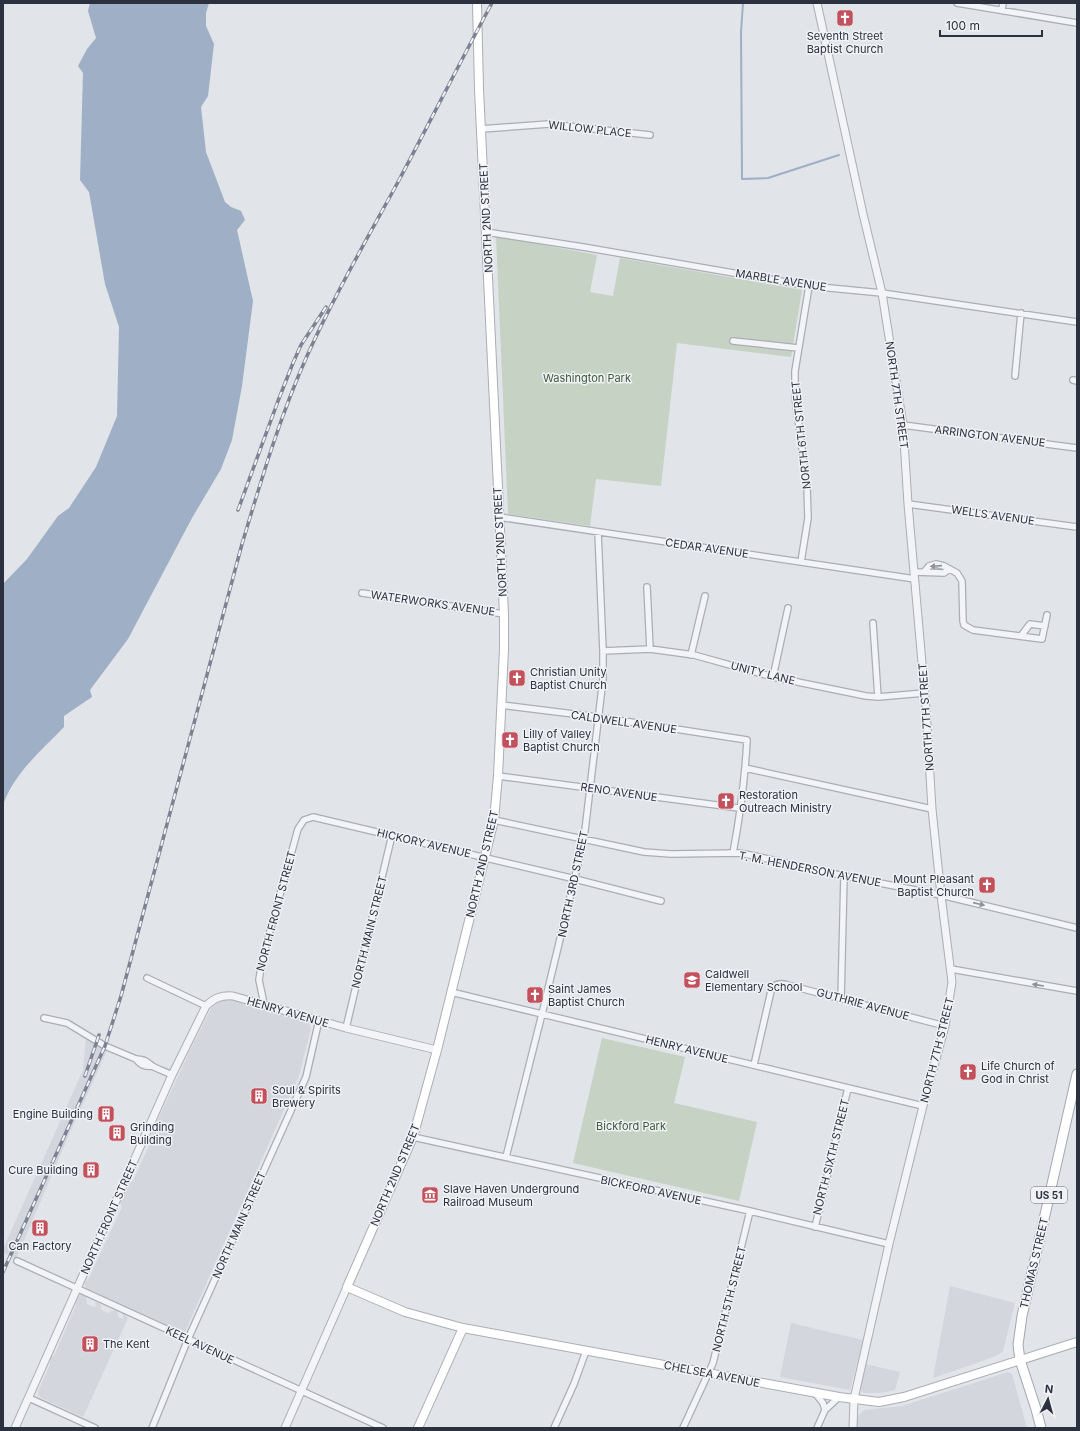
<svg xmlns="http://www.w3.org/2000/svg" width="1080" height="1431" font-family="Inter,sans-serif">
<rect width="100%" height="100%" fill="#e1e4e8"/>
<path fill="#d3d6dd" d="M 228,999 L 300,1018 L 308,1021 L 311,1028 L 299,1076 L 210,1275 L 185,1332 L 183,1333 L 86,1288 L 85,1285 L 85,1282 L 89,1278 L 122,1207 L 120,1202 L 129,1183 L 133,1181 L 153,1137 L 152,1132 L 193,1044 L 213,1005 L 218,1001 Z
M 86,1038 L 107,1051 L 68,1137 L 16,1259 L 3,1252 L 3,1249 L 83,1070 Z
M 950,1286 L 1015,1303 L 1003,1351 L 998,1355 L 977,1363 L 933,1378 Z
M 81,1294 L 86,1296 L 87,1304 L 94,1307 L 96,1306 L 95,1303 L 97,1302 L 101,1305 L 101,1310 L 108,1313 L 111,1311 L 117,1310 L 118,1317 L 123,1319 L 123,1313 L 128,1318 L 83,1417 L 41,1398 L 38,1395 L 38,1391 L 50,1365 L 50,1359 L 51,1356 L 54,1356 L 76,1305 L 75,1302 L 79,1296 Z
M 791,1323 L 863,1340 L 850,1390 L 780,1377 Z
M 865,1364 L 900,1372 L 895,1390 L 881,1393 L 864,1393 L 861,1391 L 859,1389 Z
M 1008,1372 L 1012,1374 L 1027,1428 L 856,1428 L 858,1416 L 864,1410 L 902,1406 Z"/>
<path fill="#c6d2c3" d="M 496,236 L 597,255 L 590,292 L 613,296 L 620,258 L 802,290 L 791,357 L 677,343 L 661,486 L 596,479 L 590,526 L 508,514 Z
M 602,1038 L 685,1057 L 674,1103 L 757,1122 L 739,1201 L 573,1163 Z"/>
<path fill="#9fafc5" d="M 90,3 L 209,3 L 206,13 L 206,26 L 214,44 L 208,96 L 201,107 L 206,152 L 225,202 L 231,207 L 241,211 L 245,220 L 237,230 L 253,301 L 242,386 L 232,440 L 221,469 L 192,518 L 128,639 L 90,690 L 92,697 L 64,716 L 64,727 C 42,750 14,773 3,805 L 3,584 L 27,559 L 58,516 L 69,508 L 96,467 L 117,416 L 119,327 L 105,284 L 89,192 L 80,180 L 83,73 L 78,66 L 87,49 L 96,38 L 88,11 Z"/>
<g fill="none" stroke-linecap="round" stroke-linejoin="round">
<path stroke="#9fafc5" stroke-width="2" d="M 743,3 L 741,32 L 742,179 L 768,178 L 839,155"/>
<defs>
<path id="minor" d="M 957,3 L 1077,23
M 1002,10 L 1003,3
M 481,129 L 549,124 L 650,135
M 486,232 L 583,247 L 809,286 L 882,293 L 1077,322
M 733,341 L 798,348
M 1015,376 L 1021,313
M 1073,380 L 1077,381
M 903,425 L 1077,448
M 908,504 L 1077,527
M 499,517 L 915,579
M 801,562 L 808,518 L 807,486 L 795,396 L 795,371 L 809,286
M 914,572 L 944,573 L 949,569
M 924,572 L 929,566 L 936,564 L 944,566 L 957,573 L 962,581 L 963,621 L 964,625 L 973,630 L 1042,639 L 1047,615
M 647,587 L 650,649
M 362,593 L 504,614
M 873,623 L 878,697
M 1021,636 L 1030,624 L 1045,626
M 603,651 L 650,649 L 694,655 L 773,677 L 866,696 L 878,697 L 924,693
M 691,655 L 705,596
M 773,677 L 788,608
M 501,705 L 598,717 L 747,740 C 745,778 740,816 733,853
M 745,768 L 932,809
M 498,776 L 739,808
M 494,820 L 644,852 L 671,854 L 739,853 L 755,856 L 844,876 L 941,895 L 1077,928
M 951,969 L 1077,991
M 147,978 L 206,1006
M 451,992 L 923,1106
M 841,999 L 844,876
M 262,1004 L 263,999 L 259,980 L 262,960 L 298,829 L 304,820 L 313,817 L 575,879 L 661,901
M 44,1018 L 67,1023 L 105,1046 L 136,1059 C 146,1059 147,1063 154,1067 C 160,1070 166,1072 172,1075
M 346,1028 L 392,835
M 136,1059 C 140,1065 145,1067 152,1066
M 754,1065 L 771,991 C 774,983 781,983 788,985 L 945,1026
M 413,1137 L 750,1211 L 889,1244
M 506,1157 L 542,1014 L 584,839 L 603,679 L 603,651 L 598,532
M 815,1227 L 848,1088
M 17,1261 L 383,1428
M 815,1393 L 823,1403 L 825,1410
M 29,1398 L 95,1428
M 152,1428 L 188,1339 L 306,1077 L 319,1020
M 554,1428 L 574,1384 L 586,1351
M 683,1428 L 713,1363 L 750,1211
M 817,1428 L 825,1410 L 839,1397"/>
<path id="tertiary" d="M 817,3 L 863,214 L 882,293 L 903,425 L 908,504 L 926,708 L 932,809 L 941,895 L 952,982 L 945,1026 L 923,1106 L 889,1244 L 854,1399 L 853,1428
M 15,1428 L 172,1075 L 206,1006 C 214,998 221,995 233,996 L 346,1028 L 437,1050
M 285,1428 L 347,1287"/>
<path id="secondary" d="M 477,3 L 479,89 L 504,614 L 504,649 L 498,776 L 494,820 L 437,1050 L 413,1137 L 347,1287 L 405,1312 L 463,1328 L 839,1397 L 879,1402 L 904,1397 L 1077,1342
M 418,1428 L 463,1328"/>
<path id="primary" d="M 1041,1428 L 1036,1409 L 1020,1360 L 1018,1345 L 1022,1316 L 1077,1074"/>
</defs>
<use href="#minor" stroke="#aaaeb5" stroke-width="8"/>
<use href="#tertiary" stroke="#aaaeb5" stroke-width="9"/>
<use href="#secondary" stroke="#aaaeb5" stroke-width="10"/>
<use href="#primary" stroke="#a1a7b3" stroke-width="11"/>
<use href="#minor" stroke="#f3f4f7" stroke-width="5.5"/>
<use href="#tertiary" stroke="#f3f4f7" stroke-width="7"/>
<use href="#secondary" stroke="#fff" stroke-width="8"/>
<use href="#primary" stroke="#fff" stroke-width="9"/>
<defs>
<path id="rail" d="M 238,510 L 278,401 L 293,363 L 301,345 L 326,307
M 85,1076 L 99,1035
M 3,1272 L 105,1046 L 121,996 L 242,544 C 261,481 280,416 307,356 C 334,296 367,239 398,182 C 430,122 460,62 492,3"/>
</defs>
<use href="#rail" stroke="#7c8291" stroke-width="3.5"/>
<use href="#rail" stroke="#f0f2f6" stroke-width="2" stroke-dasharray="6" stroke-linecap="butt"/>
</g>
<defs><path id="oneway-solid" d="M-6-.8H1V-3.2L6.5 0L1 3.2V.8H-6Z"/></defs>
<g fill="#8f929b">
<use href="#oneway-solid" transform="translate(936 566) rotate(176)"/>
<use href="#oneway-solid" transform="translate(979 904) rotate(13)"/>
<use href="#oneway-solid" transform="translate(1038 985) rotate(-171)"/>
</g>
<defs>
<symbol id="church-square" viewBox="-11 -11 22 22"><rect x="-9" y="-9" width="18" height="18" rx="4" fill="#c2515c" stroke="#f0f2f6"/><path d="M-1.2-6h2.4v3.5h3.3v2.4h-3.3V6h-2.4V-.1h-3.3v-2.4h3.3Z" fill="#fff"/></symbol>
<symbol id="school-square" viewBox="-11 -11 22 22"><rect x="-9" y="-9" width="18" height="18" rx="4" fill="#c2515c" stroke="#f0f2f6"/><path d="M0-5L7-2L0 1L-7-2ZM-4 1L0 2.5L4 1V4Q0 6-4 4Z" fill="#fff"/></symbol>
<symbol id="building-square" viewBox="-11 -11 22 22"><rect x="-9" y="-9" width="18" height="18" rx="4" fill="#c2515c" stroke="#f0f2f6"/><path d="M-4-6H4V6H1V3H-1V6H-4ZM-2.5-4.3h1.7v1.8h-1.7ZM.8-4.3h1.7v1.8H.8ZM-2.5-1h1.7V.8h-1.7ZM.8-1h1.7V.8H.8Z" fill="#fff"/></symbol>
<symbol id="museum-square" viewBox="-11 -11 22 22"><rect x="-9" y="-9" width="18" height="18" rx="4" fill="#c2515c" stroke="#f0f2f6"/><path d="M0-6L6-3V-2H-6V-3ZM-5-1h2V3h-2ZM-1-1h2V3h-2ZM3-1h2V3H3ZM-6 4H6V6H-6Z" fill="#fff"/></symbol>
</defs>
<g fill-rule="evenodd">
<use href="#church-square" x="835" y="8" width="20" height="20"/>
<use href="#church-square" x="507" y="668" width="20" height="20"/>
<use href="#church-square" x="500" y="730" width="20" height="20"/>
<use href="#church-square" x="716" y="791" width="20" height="20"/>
<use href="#church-square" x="977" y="875" width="20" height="20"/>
<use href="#school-square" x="682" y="970" width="20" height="20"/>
<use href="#church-square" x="525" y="985" width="20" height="20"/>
<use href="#church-square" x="958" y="1062" width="20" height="20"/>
<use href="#building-square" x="249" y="1086" width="20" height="20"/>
<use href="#building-square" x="96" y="1104" width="20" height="20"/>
<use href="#building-square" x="107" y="1123" width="20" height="20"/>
<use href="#building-square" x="81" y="1160" width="20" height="20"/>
<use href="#museum-square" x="420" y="1185" width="20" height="20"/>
<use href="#building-square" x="30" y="1218" width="20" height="20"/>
<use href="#building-square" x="80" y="1334" width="20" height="20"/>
</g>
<g text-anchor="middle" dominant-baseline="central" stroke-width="3" stroke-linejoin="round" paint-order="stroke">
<rect fill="#f0f2f6" stroke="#666b76" stroke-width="1" x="1031" y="1187" width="36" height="16" rx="3"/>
<g font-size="10" font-weight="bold" fill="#2b313f">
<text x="1049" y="1195">US 51</text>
</g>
<g font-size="11" fill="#2b313f" stroke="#f0f2f6" text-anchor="start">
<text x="845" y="36" text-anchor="middle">Seventh Street<tspan x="845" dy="13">Baptist Church</tspan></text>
<text x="530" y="672">Christian Unity<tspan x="530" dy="13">Baptist Church</tspan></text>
<text x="523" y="734">Lilly of Valley<tspan x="523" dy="13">Baptist Church</tspan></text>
<text x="739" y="795">Restoration<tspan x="739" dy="13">Outreach Ministry</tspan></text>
<text x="974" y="879" text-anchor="end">Mount Pleasant<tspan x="974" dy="13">Baptist Church</tspan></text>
<text x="705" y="974">Caldwell<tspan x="705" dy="13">Elementary School</tspan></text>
<text x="548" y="989">Saint James<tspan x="548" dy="13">Baptist Church</tspan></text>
<text x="981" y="1066">Life Church of<tspan x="981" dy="13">God in Christ</tspan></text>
<text x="272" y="1090">Soul &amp; Spirits<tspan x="272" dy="13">Brewery</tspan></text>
<text x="93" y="1114" text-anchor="end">Engine Building</text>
<text x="130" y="1127">Grinding<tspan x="130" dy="13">Building</tspan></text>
<text x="78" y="1170" text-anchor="end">Cure Building</text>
<text x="443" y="1189">Slave Haven Underground<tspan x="443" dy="13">Railroad Museum</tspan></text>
<text x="40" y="1246" text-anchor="middle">Can Factory</text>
<text x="103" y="1344">The Kent</text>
</g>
<g font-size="11" fill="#2b313f" stroke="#f0f2f6">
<text transform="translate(590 129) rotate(6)">WILLOW PLACE</text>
<text transform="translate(486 218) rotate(-93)">NORTH 2ND STREET</text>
<text transform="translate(781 280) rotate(9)">MARBLE AVENUE</text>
<text transform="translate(897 395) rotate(82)">NORTH 7TH STREET</text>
<text transform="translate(801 435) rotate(-96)">NORTH 6TH STREET</text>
<text transform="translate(990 436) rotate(7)">ARRINGTON AVENUE</text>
<text transform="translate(993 515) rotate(8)">WELLS AVENUE</text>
<text transform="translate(500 542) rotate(-93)">NORTH 2ND STREET</text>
<text transform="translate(707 548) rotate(8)">CEDAR AVENUE</text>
<text transform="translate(433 603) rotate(8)">WATERWORKS AVENUE</text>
<text transform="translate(763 673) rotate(14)">UNITY LANE</text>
<text transform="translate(926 717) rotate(-94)">NORTH 7TH STREET</text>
<text transform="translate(624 722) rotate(8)">CALDWELL AVENUE</text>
<text transform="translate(619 792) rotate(8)">RENO AVENUE</text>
<text transform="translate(424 843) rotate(13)">HICKORY AVENUE</text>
<text transform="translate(482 864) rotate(-77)">NORTH 2ND STREET</text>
<text transform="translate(810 869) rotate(11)">T. M. HENDERSON AVENUE</text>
<text transform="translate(573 884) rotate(-78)">NORTH 3RD STREET</text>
<text transform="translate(276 911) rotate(-75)">NORTH FRONT STREET</text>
<text transform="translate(369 932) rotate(-76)">NORTH MAIN STREET</text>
<text transform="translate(863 1004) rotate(15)">GUTHRIE AVENUE</text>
<text transform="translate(288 1012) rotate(16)">HENRY AVENUE</text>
<text transform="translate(687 1049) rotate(14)">HENRY AVENUE</text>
<text transform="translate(937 1050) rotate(-76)">NORTH 7TH STREET</text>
<text transform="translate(831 1157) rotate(-76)">NORTH SIXTH STREET</text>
<text transform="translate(395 1175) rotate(-67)">NORTH 2ND STREET</text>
<text transform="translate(651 1190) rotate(12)">BICKFORD AVENUE</text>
<text transform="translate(109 1217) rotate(-66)">NORTH FRONT STREET</text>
<text transform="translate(239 1225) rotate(-66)">NORTH MAIN STREET</text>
<text transform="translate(1034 1263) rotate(-77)">THOMAS STREET</text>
<text transform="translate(729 1299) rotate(-76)">NORTH 5TH STREET</text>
<text transform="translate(200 1345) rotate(25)">KEEL AVENUE</text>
<text transform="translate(712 1374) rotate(11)">CHELSEA AVENUE</text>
</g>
<g font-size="11" fill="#3e5939" stroke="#f0f2f6">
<text x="587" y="378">Washington Park</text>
<text x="631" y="1126">Bickford Park</text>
</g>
</g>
<rect width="1080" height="1431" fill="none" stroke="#2b313f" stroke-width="8"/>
<g transform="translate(1048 1399) rotate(6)" stroke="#f0f2f6" stroke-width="3" paint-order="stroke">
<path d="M0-3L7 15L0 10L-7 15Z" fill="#2b313f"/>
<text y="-6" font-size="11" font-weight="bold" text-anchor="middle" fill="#2b313f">N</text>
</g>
<path d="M940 30v6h102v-6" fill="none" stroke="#2b313f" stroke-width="2"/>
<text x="946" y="30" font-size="12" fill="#2b313f" stroke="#f0f2f6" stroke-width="3" paint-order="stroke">100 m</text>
</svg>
